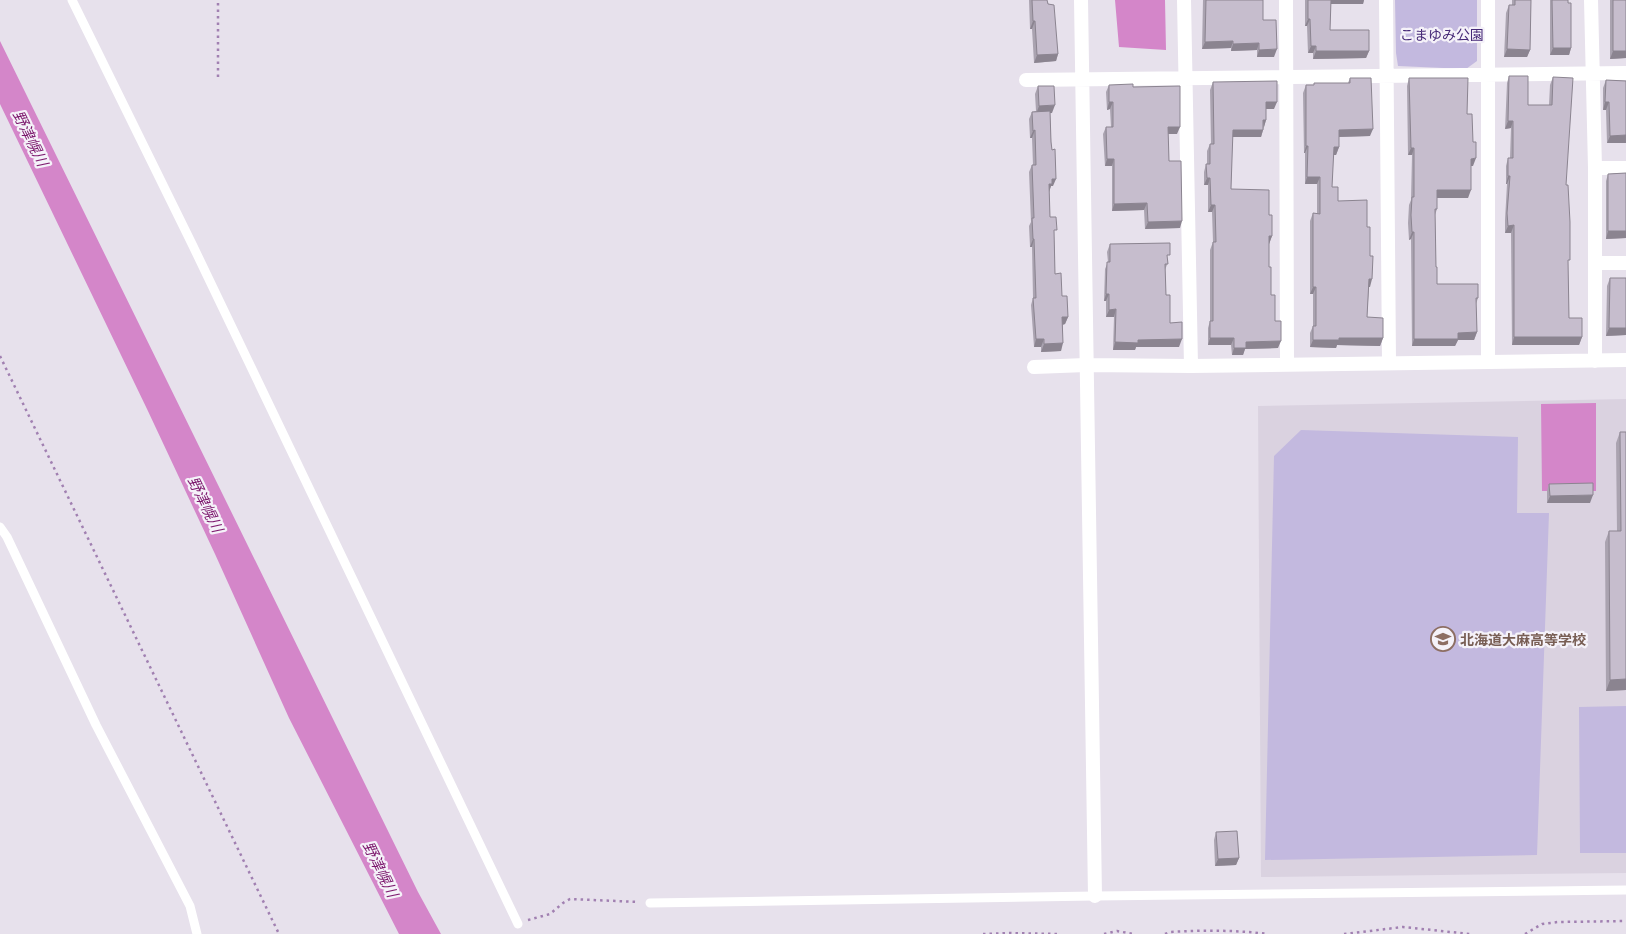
<svg xmlns="http://www.w3.org/2000/svg" width="1626" height="934" font-family="'Golos Text','Noto Sans JP',sans-serif">
<rect width="100%" height="100%" fill="#e7e1ec"/>
<path fill="#dad2e0" d="M 1626,399 L 1626,873 L 1261,877 L 1258,406 Z"/>
<path fill="#c3b9df" d="M 1395,0 L 1477,0 L 1477,61 L 1466,69 L 1398,66 L 1396,53 Z
M 1301,430 L 1518,437 L 1517,513 L 1549,513 L 1537,855 L 1265,860 L 1274,456 Z
M 1626,706 L 1626,853 L 1580,853 L 1579,707 Z"/>
<path fill="#d486c9" d="M 1115,0 L 1165,0 L 1166,50 L 1119,47 Z
M 0,41 L 418,892 L 441,934 L 399,934 L 289,718 L 215,554 L 147,409 L 0,104 Z
M 1596,403 L 1596,491 L 1542,491 L 1541,404 Z"/>
<g fill="none" stroke-linecap="round" stroke-linejoin="round">
<path stroke="#a180b1" stroke-width="2.5" stroke-dasharray="2.5 4" stroke-linecap="butt" d="M 218,77 L 218,0
M 0,356 L 279,934
M 528,920 L 550,914 L 563,903 L 570,899 L 639,902
M 983,934 L 1009,933 L 1060,934
M 1104,934 L 1117,931 L 1133,934
M 1165,934 L 1170,932 C 1204,930 1235,930 1268,934
M 1344,934 L 1403,927 L 1470,934
M 1525,934 L 1542,924 L 1558,922 L 1626,921"/>
<path stroke="#fff" stroke-width="9" d="M 72,0 L 193,246 L 518,924
M 0,527 L 7,537 L 96,725 L 190,906 L 197,934
M 650,903 L 1095,896 L 1626,890"/>
<path stroke="#fff" stroke-width="14" d="M 1081,0 L 1095,896
M 1184,0 L 1191,366
M 1286,0 L 1287,364
M 1386,0 L 1389,362
M 1488,0 L 1488,361
M 1591,0 L 1595,168 L 1595,361
M 1026,80 L 1626,73
M 1595,168 L 1626,168
M 1595,263 L 1626,263
M 1034,367 L 1086,365 L 1191,366 L 1626,360"/>
</g>
<path fill="#aaa3b0" d="M 1029,0 L 1047,0 L 1048,4 L 1058,54 L 1056,61 L 1034,63 L 1032,29 L 1030,29 Z
M 1203,0 L 1263,0 L 1263,20 L 1274,57 L 1257,57 L 1257,50 L 1231,51 L 1231,48 L 1202,49 Z
M 1305,0 L 1364,0 L 1363,4 L 1331,4 L 1330,30 L 1369,51 L 1366,58 L 1313,59 L 1313,53 L 1308,53 L 1307,26 L 1305,26 Z
M 1512,0 L 1531,0 L 1530,50 L 1527,57 L 1504,57 L 1506,13 L 1509,5 L 1512,5 Z
M 1550,0 L 1568,0 L 1571,48 L 1569,55 L 1550,55 Z
M 1610,0 L 1626,0 L 1626,58 L 1610,59 Z
M 1509,76 L 1528,105 L 1549,105 L 1550,85 L 1553,77 L 1566,185 L 1569,318 L 1582,337 L 1579,345 L 1512,345 L 1511,233 L 1505,233 L 1505,220 L 1507,184 L 1506,184 L 1506,166 L 1508,158 L 1510,158 L 1511,128 L 1505,129 L 1507,83 Z
M 1350,78 L 1370,136 L 1339,137 L 1339,147 L 1336,155 L 1333,155 L 1332,187 L 1338,201 L 1367,227 L 1370,287 L 1369,287 L 1367,317 L 1383,338 L 1380,346 L 1337,345 L 1336,348 L 1310,347 L 1310,333 L 1313,326 L 1313,294 L 1310,294 L 1310,221 L 1313,213 L 1317,214 L 1317,184 L 1305,184 L 1305,153 L 1304,153 L 1303,93 L 1306,85 L 1314,85 L 1314,83 L 1348,83 Z
M 1409,78 L 1467,114 L 1473,166 L 1471,166 L 1468,198 L 1437,198 L 1437,209 L 1435,215 L 1436,267 L 1437,284 L 1478,298 L 1476,304 L 1477,332 L 1474,340 L 1458,340 L 1455,346 L 1412,346 L 1411,239 L 1409,240 L 1408,223 L 1409,205 L 1411,200 L 1412,155 L 1408,155 L 1407,86 Z
M 1606,80 L 1626,81 L 1626,143 L 1607,143 L 1606,110 L 1603,110 L 1603,88 Z
M 1213,82 L 1274,109 L 1266,109 L 1266,120 L 1261,137 L 1232,137 L 1231,189 L 1269,215 L 1272,236 L 1269,244 L 1269,267 L 1271,295 L 1278,348 L 1245,349 L 1243,355 L 1232,355 L 1231,345 L 1208,345 L 1208,328 L 1210,321 L 1210,250 L 1213,242 L 1212,212 L 1208,212 L 1208,185 L 1204,185 L 1204,172 L 1206,164 L 1207,164 L 1207,151 L 1210,144 L 1211,144 L 1210,90 Z
M 1109,85 L 1133,87 L 1177,134 L 1168,134 L 1169,161 L 1180,228 L 1145,229 L 1144,210 L 1112,211 L 1112,166 L 1105,166 L 1103,134 L 1106,127 L 1111,127 L 1110,109 L 1107,110 L 1106,92 Z
M 1038,86 L 1052,113 L 1050,113 L 1053,186 L 1051,186 L 1049,192 L 1050,217 L 1054,236 L 1055,274 L 1068,317 L 1065,324 L 1063,325 L 1061,351 L 1041,352 L 1041,347 L 1034,347 L 1031,305 L 1033,298 L 1032,247 L 1030,247 L 1029,226 L 1031,222 L 1029,172 L 1032,165 L 1033,165 L 1032,138 L 1030,138 L 1029,119 L 1032,112 L 1036,111 L 1035,94 Z
M 1626,173 L 1626,238 L 1606,239 L 1606,181 L 1608,174 Z
M 1110,244 L 1168,262 L 1165,270 L 1166,295 L 1170,323 L 1179,347 L 1136,347 L 1135,350 L 1113,350 L 1114,317 L 1106,317 L 1106,301 L 1104,301 L 1105,269 L 1108,262 L 1107,252 Z
M 1610,278 L 1626,335 L 1606,336 L 1607,286 Z
M 1620,432 L 1626,690 L 1606,691 L 1605,542 L 1609,531 L 1617,531 L 1616,443 Z
M 1549,484 L 1590,503 L 1547,503 L 1547,491 Z
M 1216,832 L 1239,858 L 1236,865 L 1215,866 L 1214,840 Z"/>
<path fill="#8b8490" d="M 1330,0 L 1364,0 L 1363,4 L 1328,4 Z
M 1308,19 L 1310,19 L 1307,26 L 1305,26 Z
M 1033,21 L 1035,21 L 1032,29 L 1030,29 Z
M 1233,41 L 1231,48 L 1202,49 L 1205,42 Z
M 1259,43 L 1257,50 L 1231,51 L 1233,44 Z
M 1311,46 L 1316,46 L 1313,53 L 1308,53 Z
M 1553,48 L 1571,48 L 1569,55 L 1550,55 Z
M 1277,49 L 1274,57 L 1257,57 L 1259,50 Z
M 1507,49 L 1530,50 L 1527,57 L 1504,57 Z
M 1316,51 L 1369,51 L 1366,58 L 1313,59 Z
M 1613,51 L 1626,51 L 1626,58 L 1610,59 Z
M 1058,54 L 1056,61 L 1034,63 L 1037,55 Z
M 1109,102 L 1113,102 L 1110,109 L 1107,110 Z
M 1266,102 L 1277,102 L 1274,109 L 1263,109 Z
M 1605,102 L 1609,102 L 1606,110 L 1603,110 Z
M 1055,105 L 1052,113 L 1036,114 L 1039,106 Z
M 1263,120 L 1266,120 L 1264,127 Z
M 1508,121 L 1513,121 L 1511,128 L 1505,129 Z
M 1168,127 L 1180,127 L 1177,134 L 1166,134 Z
M 1373,129 L 1370,136 L 1337,137 L 1339,130 Z
M 1035,130 L 1032,138 L 1030,138 L 1033,131 Z
M 1233,130 L 1263,130 L 1261,137 L 1230,137 Z
M 1626,135 L 1626,143 L 1607,143 L 1610,136 Z
M 1306,146 L 1308,146 L 1305,153 L 1304,153 Z
M 1334,147 L 1339,147 L 1336,155 L 1331,155 Z
M 1411,148 L 1414,148 L 1412,155 L 1408,155 Z
M 1476,158 L 1473,166 L 1469,166 L 1471,159 Z
M 1107,159 L 1114,159 L 1112,166 L 1105,166 Z
M 1508,176 L 1510,176 L 1507,184 L 1506,184 Z
M 1307,177 L 1320,177 L 1317,184 L 1305,184 Z
M 1207,178 L 1210,178 L 1208,185 L 1204,185 Z
M 1052,179 L 1056,179 L 1053,186 L 1051,186 L 1049,192 L 1049,184 Z
M 1437,190 L 1471,190 L 1468,198 L 1435,198 Z
M 1147,203 L 1144,210 L 1112,211 L 1114,204 Z
M 1211,205 L 1215,205 L 1212,212 L 1208,212 Z
M 1182,221 L 1180,228 L 1145,229 L 1148,222 Z
M 1514,225 L 1511,233 L 1505,233 L 1508,226 Z
M 1608,231 L 1626,231 L 1626,238 L 1606,239 Z
M 1412,232 L 1414,232 L 1411,239 L 1409,240 Z
M 1269,236 L 1272,236 L 1269,244 Z
M 1033,239 L 1034,239 L 1032,247 L 1030,247 Z
M 1369,279 L 1372,279 L 1370,287 L 1366,287 Z
M 1313,287 L 1316,287 L 1313,294 L 1310,294 Z
M 1106,294 L 1109,294 L 1106,301 L 1104,301 Z
M 1116,309 L 1114,317 L 1106,317 L 1109,310 Z
M 1062,317 L 1068,317 L 1065,324 L 1060,325 Z
M 1609,328 L 1626,328 L 1626,335 L 1606,336 Z
M 1477,332 L 1474,340 L 1458,340 L 1455,346 L 1412,346 L 1414,339 L 1458,333 Z
M 1514,337 L 1582,337 L 1579,345 L 1512,345 Z
M 1210,338 L 1234,338 L 1231,345 L 1208,345 Z
M 1339,338 L 1383,338 L 1380,346 L 1337,345 L 1336,348 L 1310,347 L 1313,340 Z
M 1036,339 L 1044,339 L 1041,347 L 1034,347 Z
M 1182,339 L 1179,347 L 1136,347 L 1135,350 L 1113,350 L 1115,342 L 1138,340 Z
M 1281,341 L 1278,348 L 1245,349 L 1243,355 L 1232,355 L 1234,348 L 1246,342 Z
M 1063,343 L 1061,351 L 1041,352 L 1044,344 Z
M 1593,495 L 1590,503 L 1547,503 L 1550,496 Z
M 1626,679 L 1626,690 L 1606,691 L 1610,680 Z
M 1239,858 L 1236,865 L 1215,866 L 1218,859 Z"/>
<path fill="#c6bdcd" stroke="#8b8490" d="M 1032,0 L 1047,0 L 1048,4 L 1054,5 L 1058,54 L 1037,55 L 1035,21 L 1033,21 Z
M 1206,0 L 1263,0 L 1263,20 L 1276,20 L 1277,49 L 1259,50 L 1259,43 L 1233,44 L 1233,41 L 1205,42 Z
M 1308,0 L 1331,0 L 1330,30 L 1369,30 L 1369,51 L 1316,51 L 1316,46 L 1311,46 L 1310,19 L 1308,19 Z
M 1515,0 L 1531,0 L 1530,50 L 1507,49 L 1509,5 L 1515,5 Z
M 1552,0 L 1568,0 L 1568,3 L 1571,3 L 1571,48 L 1553,48 Z
M 1613,0 L 1626,0 L 1626,51 L 1613,51 Z
M 1509,76 L 1528,76 L 1528,105 L 1552,105 L 1553,77 L 1573,78 L 1566,185 L 1568,185 L 1570,222 L 1570,260 L 1568,260 L 1569,318 L 1582,318 L 1582,337 L 1514,337 L 1514,225 L 1508,226 L 1507,213 L 1510,176 L 1508,176 L 1508,158 L 1513,158 L 1513,121 L 1508,121 Z
M 1350,78 L 1371,78 L 1373,129 L 1339,130 L 1339,147 L 1334,147 L 1332,187 L 1338,187 L 1338,201 L 1367,200 L 1367,227 L 1370,227 L 1370,256 L 1373,256 L 1372,279 L 1369,279 L 1367,317 L 1383,318 L 1383,338 L 1339,338 L 1339,340 L 1313,340 L 1313,326 L 1316,326 L 1316,287 L 1313,287 L 1313,213 L 1320,214 L 1320,177 L 1307,177 L 1308,146 L 1306,146 L 1306,85 L 1314,85 L 1314,83 L 1350,83 Z
M 1409,78 L 1468,78 L 1467,114 L 1472,114 L 1473,142 L 1476,142 L 1476,158 L 1471,159 L 1471,190 L 1437,190 L 1437,209 L 1435,209 L 1436,267 L 1437,267 L 1437,284 L 1478,284 L 1478,298 L 1476,298 L 1477,332 L 1458,333 L 1458,339 L 1414,339 L 1414,232 L 1412,232 L 1411,215 L 1412,197 L 1414,197 L 1414,148 L 1411,148 Z
M 1606,80 L 1626,81 L 1626,135 L 1610,136 L 1609,102 L 1605,102 Z
M 1277,81 L 1277,102 L 1266,102 L 1266,120 L 1263,120 L 1263,130 L 1233,130 L 1231,188 L 1231,189 L 1269,190 L 1269,215 L 1272,215 L 1272,236 L 1269,236 L 1269,267 L 1271,267 L 1271,295 L 1275,295 L 1275,321 L 1281,321 L 1281,341 L 1246,342 L 1246,348 L 1234,348 L 1234,338 L 1210,338 L 1210,321 L 1213,321 L 1213,242 L 1216,242 L 1215,205 L 1211,205 L 1210,178 L 1207,178 L 1206,164 L 1210,164 L 1210,144 L 1214,144 L 1213,82 Z
M 1133,84 L 1133,87 L 1180,86 L 1180,127 L 1168,127 L 1169,161 L 1181,161 L 1182,221 L 1148,222 L 1147,203 L 1114,204 L 1114,159 L 1107,159 L 1106,127 L 1113,127 L 1113,102 L 1109,102 L 1109,85 Z
M 1038,86 L 1054,86 L 1055,105 L 1039,106 Z
M 1050,111 L 1051,142 L 1052,150 L 1055,149 L 1056,179 L 1052,179 L 1052,184 L 1049,184 L 1050,217 L 1056,217 L 1057,230 L 1054,230 L 1055,274 L 1061,273 L 1062,296 L 1067,296 L 1068,317 L 1062,317 L 1063,343 L 1044,344 L 1044,339 L 1036,339 L 1033,298 L 1036,298 L 1034,239 L 1033,239 L 1032,218 L 1034,218 L 1032,165 L 1036,165 L 1035,130 L 1033,131 L 1032,112 Z
M 1626,173 L 1626,231 L 1608,231 L 1608,174 Z
M 1170,243 L 1170,255 L 1167,255 L 1168,264 L 1165,264 L 1166,295 L 1170,295 L 1170,323 L 1182,322 L 1182,339 L 1138,340 L 1138,343 L 1115,342 L 1116,309 L 1109,310 L 1109,294 L 1106,294 L 1107,262 L 1110,262 L 1110,244 Z
M 1610,278 L 1626,278 L 1626,328 L 1609,328 Z
M 1620,432 L 1626,432 L 1626,679 L 1610,680 L 1609,531 L 1621,531 Z
M 1593,483 L 1593,495 L 1550,496 L 1549,484 Z
M 1237,831 L 1239,858 L 1218,859 L 1216,832 Z"/>
<defs>
<symbol id="school-ring" viewBox="-11 -11 22 22"><circle r="9.5" fill="#f5f2f9" stroke="#8d6e63" stroke-width="1.5"/><path d="M0-5L7-2L0 1L-7-2ZM-4 1L0 2.5L4 1V4Q0 6-4 4Z" fill="#8d6e63"/></symbol>
</defs>
<g fill-rule="evenodd">
<use href="#school-ring" x="1429" y="625" width="28" height="28"/>
</g>
<g text-anchor="middle" dominant-baseline="central" stroke-width="4.5" stroke-linejoin="round" paint-order="stroke">
<g font-size="14" fill="#462977" stroke="#f5f2f9">
<text x="1442" y="34">こまゆみ公園</text>
</g>
<g font-size="14" font-weight="bold" fill="#785e54" stroke="#f5f2f9" text-anchor="start">
<text x="1460" y="639">北海道大麻高等学校</text>
</g>
<g font-size="15" font-style="italic" fill="#7c186d" stroke="#f5f2f9">
<text transform="translate(31 138) rotate(64)">野津幌川</text>
<text transform="translate(206 504) rotate(64)">野津幌川</text>
<text transform="translate(381 869) rotate(64)">野津幌川</text>
</g>
</g>
</svg>
